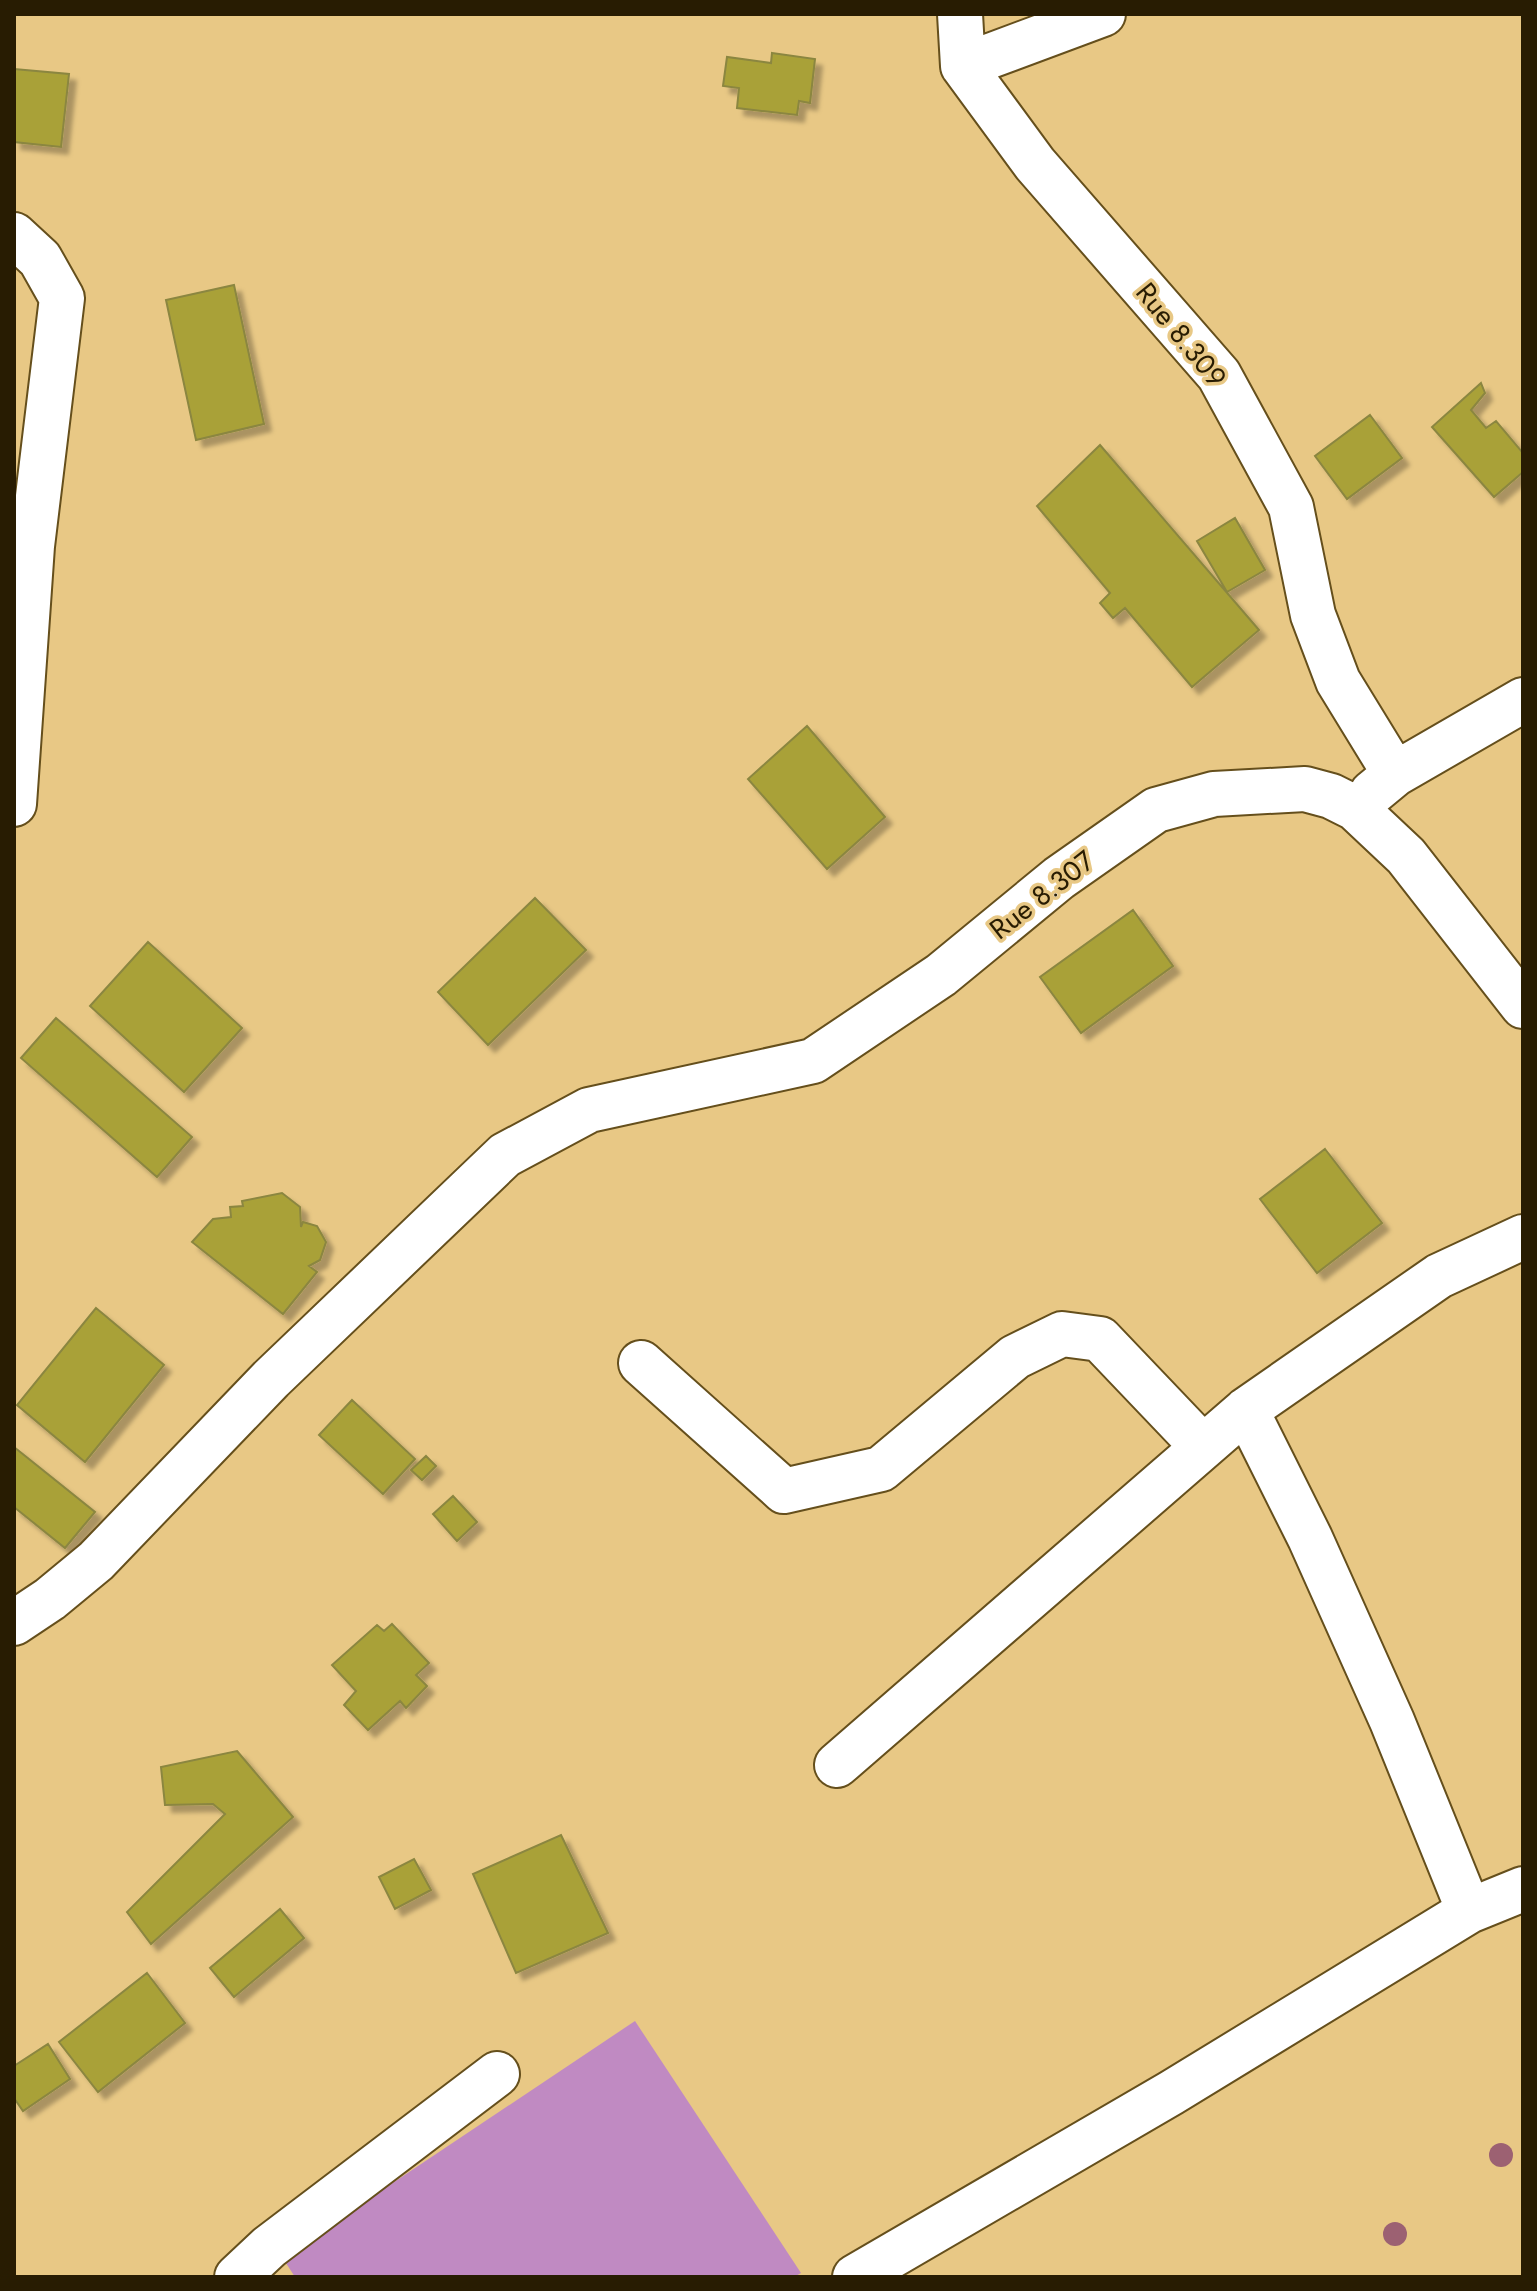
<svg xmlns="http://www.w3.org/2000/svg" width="1537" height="2291" font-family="Jost,sans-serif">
<defs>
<filter id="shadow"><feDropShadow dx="7" dy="7" stdDeviation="2" flood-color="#0004"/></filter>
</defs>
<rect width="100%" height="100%" fill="#e8c885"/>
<path fill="#c08ac2" d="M 635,2021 L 801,2273 L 794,2277 L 295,2277 L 282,2257 Z"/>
<path fill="#a9a139" stroke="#8b8640" stroke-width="2" filter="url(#shadow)" d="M 772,53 L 815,59 L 810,103 L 799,101 L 797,115 L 737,108 L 739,88 L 723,86 L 727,57 L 771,63 Z
M 14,69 L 69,74 L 61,147 L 14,142 Z
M 234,285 L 264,424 L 196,440 L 166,300 Z
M 1481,383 L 1485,393 L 1471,410 L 1486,428 L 1496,421 L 1523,453 L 1523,472 L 1494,497 L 1432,427 Z
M 1370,415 L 1402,458 L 1347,499 L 1315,456 Z
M 1100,445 L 1259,630 L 1192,687 L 1125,608 L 1113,618 L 1100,603 L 1110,593 L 1037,506 Z
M 1235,518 L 1265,570 L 1227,592 L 1197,541 Z
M 807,726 L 885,817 L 827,869 L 748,779 Z
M 535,898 L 586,950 L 488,1045 L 438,992 Z
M 1133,910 L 1173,966 L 1081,1033 L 1040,977 Z
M 148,942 L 242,1028 L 184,1092 L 90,1006 Z
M 56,1018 L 192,1137 L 157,1177 L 21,1058 Z
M 1325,1149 L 1382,1223 L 1317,1273 L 1260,1199 Z
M 282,1193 L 300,1207 L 301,1227 L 303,1222 L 317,1226 L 326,1242 L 320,1260 L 309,1266 L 317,1272 L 283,1314 L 192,1242 L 213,1219 L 231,1217 L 230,1207 L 243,1206 L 242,1201 Z
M 96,1308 L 164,1365 L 85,1462 L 17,1405 Z
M 352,1400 L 415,1459 L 383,1494 L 319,1435 Z
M 14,1447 L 95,1512 L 65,1548 L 14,1507 Z
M 426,1456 L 436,1466 L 422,1480 L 411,1470 Z
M 453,1496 L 477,1522 L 457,1541 L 433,1514 Z
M 392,1624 L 429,1663 L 416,1675 L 427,1686 L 406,1708 L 400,1701 L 368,1730 L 344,1705 L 356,1691 L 332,1665 L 377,1625 L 384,1631 Z
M 237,1751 L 293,1817 L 151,1944 L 127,1912 L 225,1814 L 213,1804 L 165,1805 L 161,1767 Z
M 561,1835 L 608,1933 L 516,1973 L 473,1874 Z
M 414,1859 L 431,1890 L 395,1909 L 379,1877 Z
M 280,1909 L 304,1938 L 234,1997 L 210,1968 Z
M 147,1973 L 185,2023 L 98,2092 L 59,2042 Z
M 48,2044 L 70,2079 L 23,2111 L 14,2098 L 14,2066 Z"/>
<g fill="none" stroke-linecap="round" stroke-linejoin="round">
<defs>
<path id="street" d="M 960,14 L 963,66 L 1035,164 L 1219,375 L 1291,507 L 1313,615 L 1338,681 L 1395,774
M 963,66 L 1103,14
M 14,235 L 40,259 L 62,298 L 32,546 L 14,804
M 1372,793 L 1395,774 L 1523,700
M 641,1363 L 784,1491 L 881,1469 L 1015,1357 L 1062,1334 L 1100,1339 L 1203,1447
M 1246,1410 L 1310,1538 L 1392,1721 L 1469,1911
M 14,1623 L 50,1599 L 96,1561 L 271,1379 L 505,1155 L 589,1110 L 813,1061 L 941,975 L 1059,878 L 1156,810 L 1214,794 L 1305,789 L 1331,796 L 1355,808 L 1406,856 L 1523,1006
M 837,1765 L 1246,1410 L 1439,1276 L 1523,1237
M 237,2277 L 269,2247 L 497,2074
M 855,2277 L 1171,2093 L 1469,1911 L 1523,1889"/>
</defs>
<use href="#street" stroke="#654f1c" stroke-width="48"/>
<use href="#street" stroke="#fff" stroke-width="44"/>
</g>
<g fill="#9c6172">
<circle cx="1501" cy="2155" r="12"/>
<circle cx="1395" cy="2234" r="12"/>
</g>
<g text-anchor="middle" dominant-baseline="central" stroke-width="7" stroke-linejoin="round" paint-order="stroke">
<g font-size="28" fill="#281c02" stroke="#e8c885">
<text transform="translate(1181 335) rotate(51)">Rue 8.309</text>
<text transform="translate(1042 895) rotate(-38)">Rue 8.307</text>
</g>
</g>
<rect width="1537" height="2291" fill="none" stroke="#281c02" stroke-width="32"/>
</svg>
